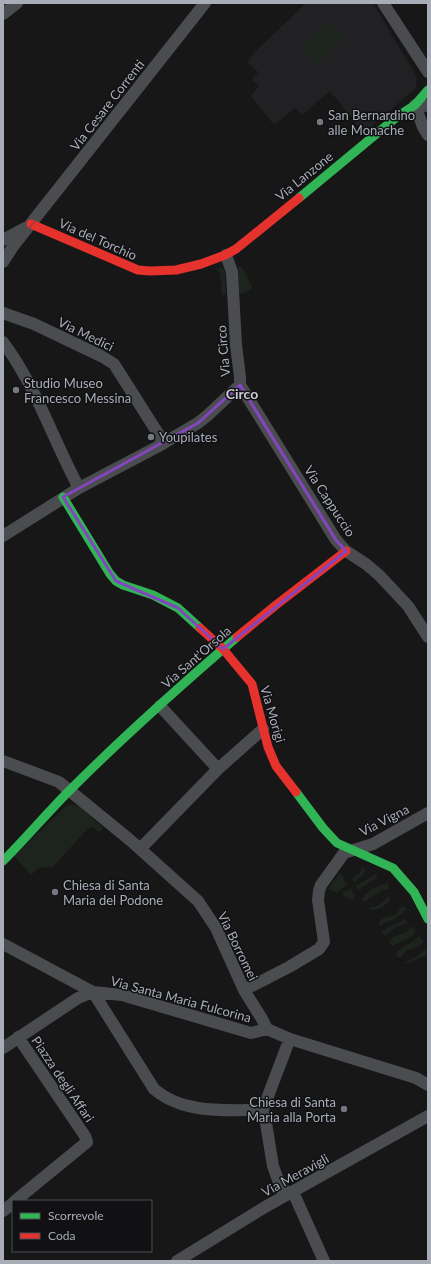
<svg xmlns="http://www.w3.org/2000/svg" width="431" height="1264" font-family="Lato,sans-serif">
<rect width="100%" height="100%" fill="#171717"/>
<path fill="#212123" d="M 306,3 L 373,3 L 417,77 L 416,88 L 364,133 L 330,91 L 302,115 L 295,108 L 274,125 L 251,96 L 259,86 L 252,80 L 258,72 L 247,62 L 256,51 Z"/>
<path fill="#1d241e" d="M 330,23 L 345,39 L 317,65 L 301,49 Z
M 240,266 L 242,267 L 252,286 L 251,290 L 243,294 L 239,293 L 238,270 L 238,267 Z
M 222,267 L 225,271 L 226,294 L 222,295 L 220,273 L 216,269 Z
M 72,804 L 80,807 L 103,828 L 99,832 L 93,827 L 88,828 L 53,867 L 39,868 L 31,875 L 14,856 L 66,806 Z
M 362,867 L 366,870 L 363,875 L 354,882 L 352,879 L 360,872 Z
M 340,873 L 348,885 L 343,887 L 337,893 L 328,889 Z
M 375,874 L 378,877 L 358,890 L 356,886 Z
M 388,883 L 389,889 L 382,890 L 364,902 L 362,898 C 369,889 379,886 388,883 Z
M 351,889 L 355,897 L 352,900 L 342,895 L 345,891 Z
M 389,896 L 391,899 C 385,906 380,910 370,910 L 369,908 L 379,905 Z
M 402,906 L 407,909 L 396,918 L 379,926 C 379,917 386,917 393,916 C 397,914 400,909 402,906 Z
M 405,919 L 407,923 L 396,927 L 385,936 L 381,931 Z
M 411,926 L 416,931 L 413,936 L 392,946 L 389,942 L 392,937 L 407,932 Z
M 419,936 L 424,941 L 421,945 L 406,951 L 400,958 L 395,955 C 402,944 410,946 419,936 Z
M 428,947 L 428,954 L 409,963 L 404,963 L 417,956 Z"/>
<g fill="none" stroke-linecap="round" stroke-linejoin="round">
<path stroke="#4b4c50" stroke-width="12" d="M 383,3 L 428,72
M 3,14 L 17,3
M 428,106 L 415,105 L 423,127 L 428,135
M 3,240 L 25,228
M 3,262 L 14,245 L 205,3
M 3,313 L 34,324 L 101,356 L 114,364 L 164,443
M 3,342 C 36,386 53,440 79,488
M 240,385 L 336,540 L 346,551 L 366,564 L 379,575 L 408,606 L 428,637
M 3,536 L 79,488 L 157,447 L 198,423 L 208,415 L 240,385 L 240,377 L 236,345 L 232,272 L 226,255
M 160,706 L 218,769
M 3,761 L 59,782 L 130,840 L 198,901 L 216,928 L 244,990 L 262,1019 L 267,1029
M 140,849 L 218,769 L 263,729
M 3,944 L 93,992 L 122,995 L 251,1033 L 267,1029
M 244,990 L 289,967 L 319,949 L 324,942 L 318,900 L 319,891 L 321,885 L 344,853 L 373,844 L 428,813
M 93,992 L 154,1089 C 183,1114 224,1110 259,1110 L 262,1112
M 267,1029 L 290,1039 L 416,1078 L 428,1085
M 287,1046 L 262,1112 L 265,1117 L 273,1166 L 281,1188 L 287,1192 L 293,1192
M 3,1048 L 78,998 L 93,992
M 293,1192 L 324,1261
M 15,1201 L 87,1142 L 85,1136 L 18,1037
M 3,1211 L 13,1203
M 177,1261 L 265,1207 L 428,1116"/>
<path stroke="#30b455" stroke-width="9" d="M 299,198 L 398,116 L 415,105 L 428,90
M 63,497 L 110,574 L 116,581 L 123,585 L 153,595 L 178,608 L 200,628
M 296,792 L 323,828 L 337,843 L 393,868 L 414,892 L 428,919
M 3,861 C 26,838 47,813 70,790 C 123,737 180,686 237,637"/>
<path stroke="#e5322d" stroke-width="9" d="M 31,224 L 138,270 L 150,271 L 176,270 L 201,264 L 225,255 L 236,249 L 299,198
M 200,628 L 223,649 L 252,684 L 268,747 L 276,766 L 296,792
M 237,637 L 276,605 L 346,551"/>
<path stroke="#4b4c4f" stroke-width="1" d="M 3,266 L 16,245 L 207,3
M 170,1261 L 265,1204 L 428,1114"/>
</g>
<path fill="none" stroke="#8446be" stroke-width="3" stroke-linejoin="round" d="M 240,385 L 336,540 L 346,551 L 223,649 L 178,608 L 116,581 L 63,497 L 198,423 Z"/>
<g fill="#757880" stroke="#111113" stroke-width="1.5">
<circle cx="320" cy="122" r="4"/>
<circle cx="16" cy="390" r="4"/>
<circle cx="151" cy="437" r="4"/>
<circle cx="55" cy="892" r="4"/>
<circle cx="344" cy="1109" r="4"/>
</g>
<g text-anchor="middle" dominant-baseline="central" stroke-width="3" stroke-linejoin="round" paint-order="stroke">
<g font-size="13" fill="#a8adb8" stroke="#111113">
<text transform="translate(107 105) rotate(-52)">Via Cesare Correnti</text>
<text transform="translate(304 176) rotate(-39)">Via Lanzone</text>
<text transform="translate(98 239) rotate(24)">Via del Torchio</text>
<text transform="translate(86 334) rotate(26)">Via Medici</text>
<text transform="translate(223 351) rotate(-95)">Via Circo</text>
<text transform="translate(330 501) rotate(57)">Via Cappuccio</text>
<text transform="translate(196 657) rotate(-41)">Via Sant'Orsola</text>
<text transform="translate(273 714) rotate(74)">Via Morigi</text>
<text transform="translate(384 820) rotate(-27)">Via Vigna</text>
<text transform="translate(238 946) rotate(64)">Via Borromei</text>
<text transform="translate(181 999) rotate(15)">Via Santa Maria Fulcorina</text>
<text transform="translate(63 1079) rotate(56)">Piazza degli Affari</text>
<text transform="translate(295 1175) rotate(-29)">Via Meravigli</text>
</g>
<g font-size="13" fill="#a8adb8" stroke="#111113" text-anchor="start">
<text x="328" y="115">San Bernardino<tspan x="328" dy="15">alle Monache</tspan></text>
<text x="24" y="383">Studio Museo<tspan x="24" dy="15">Francesco Messina</tspan></text>
<text x="159" y="437">Youpilates</text>
<text x="63" y="885">Chiesa di Santa<tspan x="63" dy="15">Maria del Podone</tspan></text>
<text x="336" y="1102" text-anchor="end">Chiesa di Santa<tspan x="336" dy="15">Maria alla Porta</tspan></text>
</g>
<g font-size="14" font-weight="bold" fill="#c9ccd4" stroke="#111113">
<text x="242" y="393">Circo</text>
</g>
</g>
<rect width="431" height="1264" fill="none" stroke="#a8adb8" stroke-width="8"/>
<rect x="12" y="1200" width="140" height="52" fill="#111113" stroke="#4d4f55"/>
<rect x="20" y="1213" width="20" height="6" fill="#30b455" stroke="#4d4f55"/>
<text x="48" y="1220" font-size="12" fill="#a8adb8">Scorrevole</text>
<rect x="20" y="1233" width="20" height="6" fill="#e5322d" stroke="#4d4f55"/>
<text x="48" y="1240" font-size="12" fill="#a8adb8">Coda</text>
</svg>
